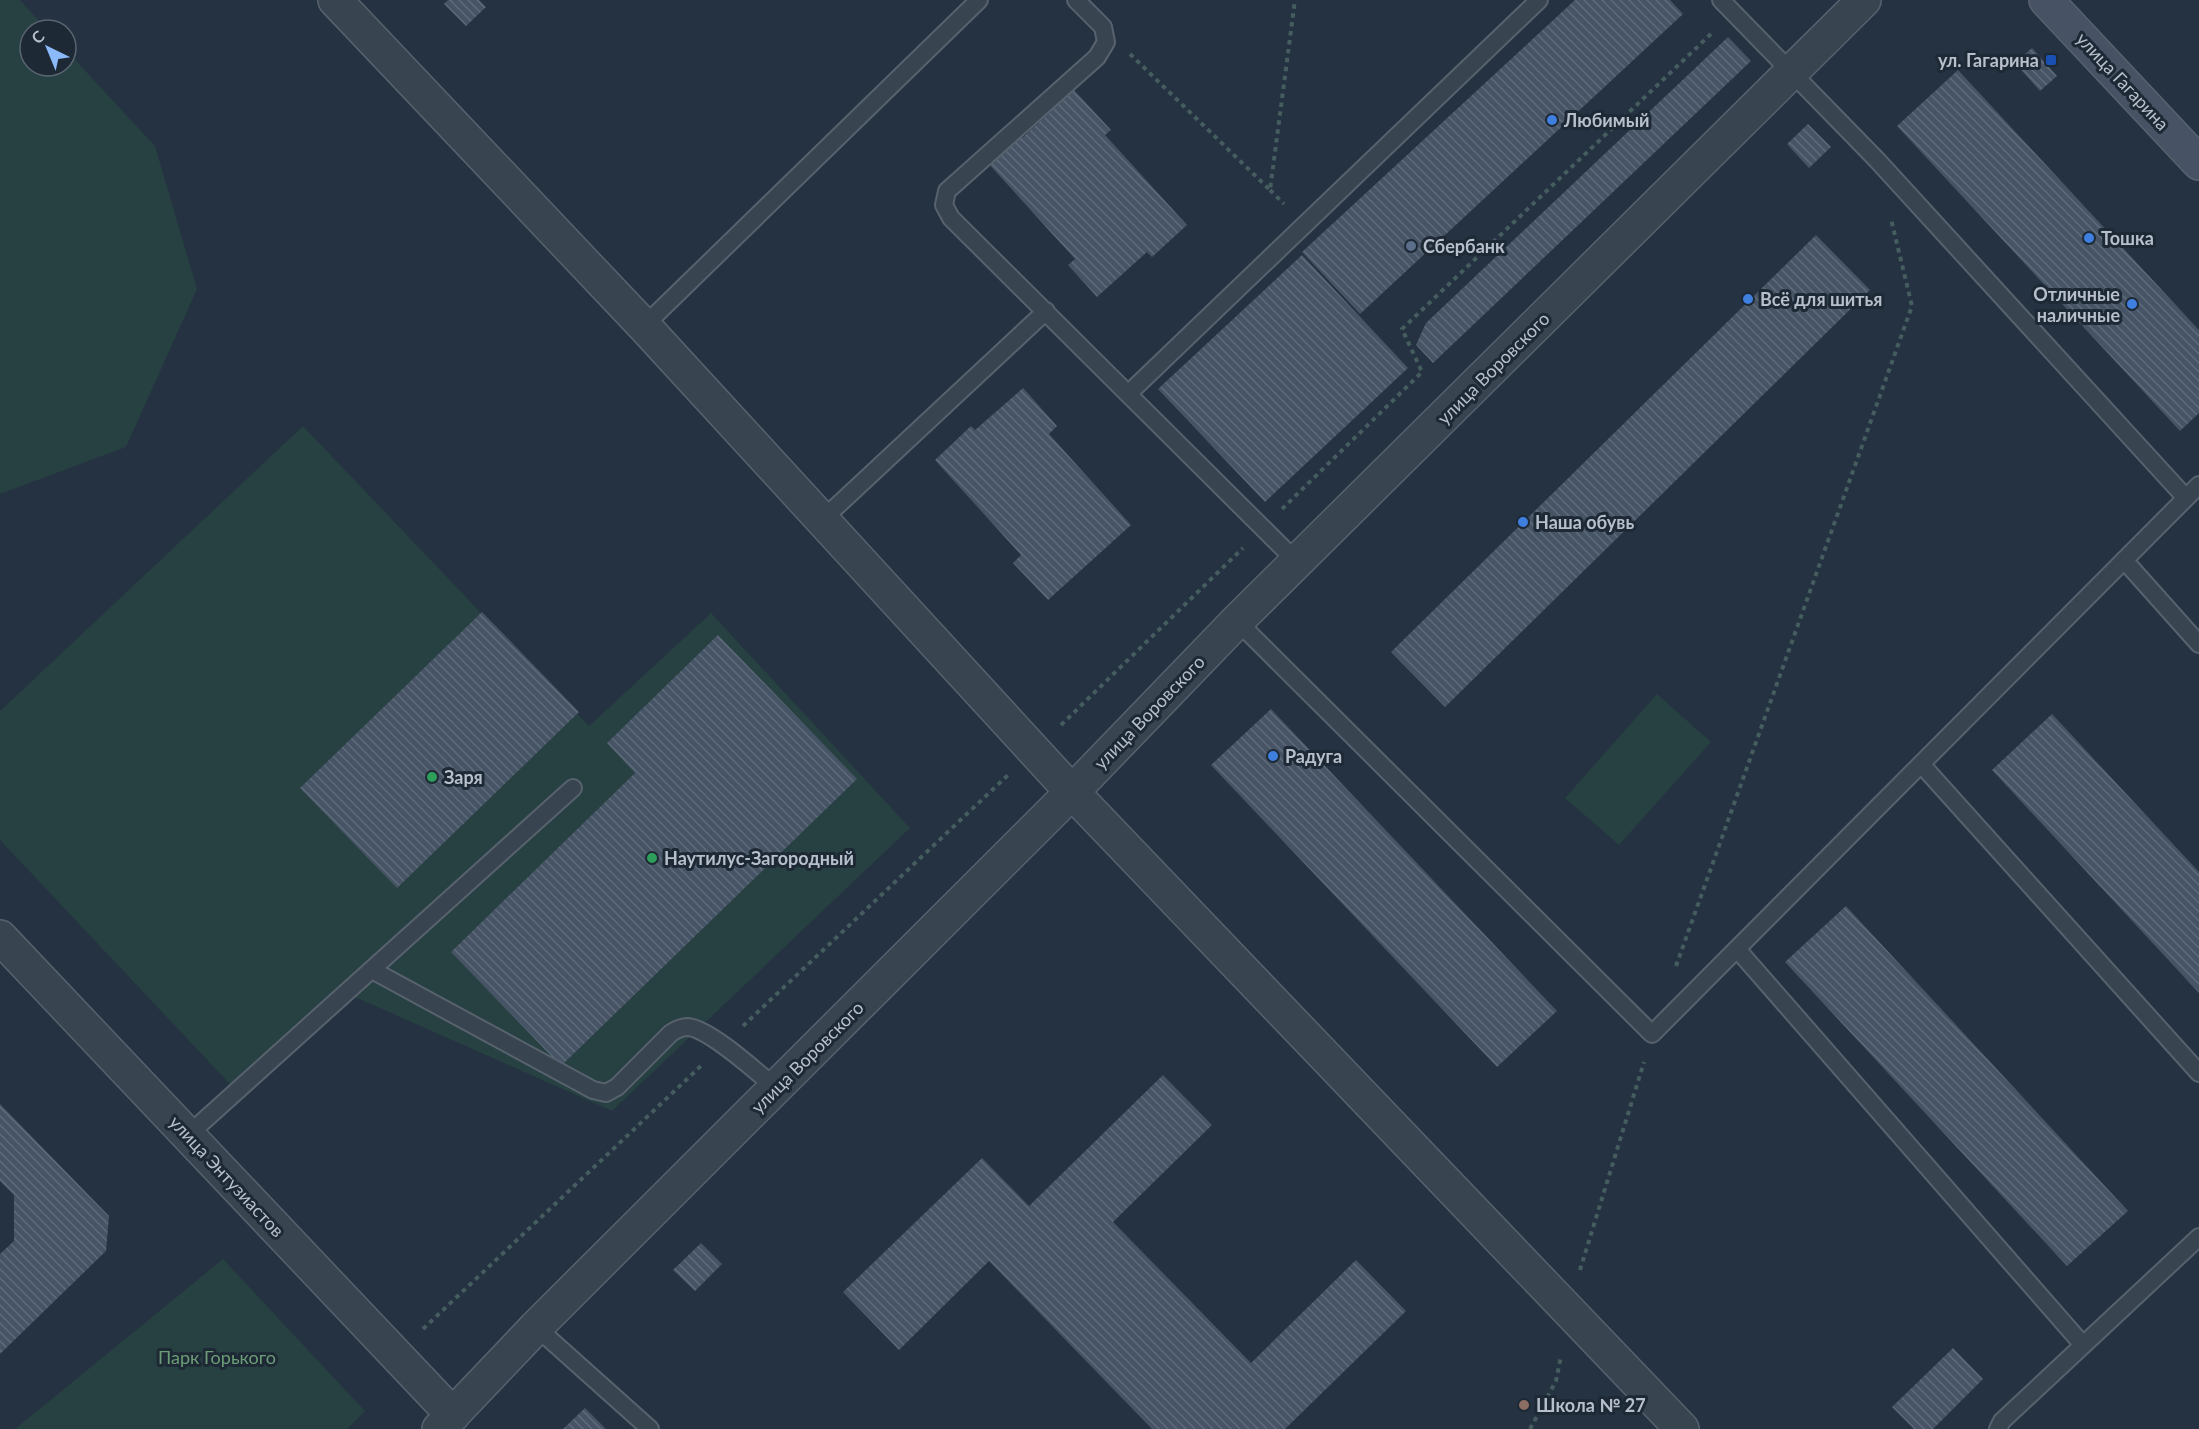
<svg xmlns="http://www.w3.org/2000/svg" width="2199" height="1429" font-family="Lato,sans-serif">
<defs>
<pattern id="building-back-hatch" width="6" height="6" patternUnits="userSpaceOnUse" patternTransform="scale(1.5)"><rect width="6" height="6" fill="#465465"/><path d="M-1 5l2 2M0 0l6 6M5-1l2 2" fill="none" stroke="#5e6b7a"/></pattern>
</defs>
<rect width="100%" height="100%" fill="#253241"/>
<path fill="#274042" d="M 0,0 L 20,0 L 47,30 L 30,30 L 30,66 L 66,66 L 66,50 L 155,146 L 197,289 L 126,447 L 0,494 Z
M 303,426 L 589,726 L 711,613 L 910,828 L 612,1111 L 355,997 L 243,1098 L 0,840 L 0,711 Z
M 1657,694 L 1711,742 L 1619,845 L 1565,798 Z
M 223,1259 L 365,1411 L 347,1429 L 15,1429 Z"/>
<path fill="url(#building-back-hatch)" d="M 448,0 L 479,0 L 486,7 L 466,26 L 444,4 Z
M 1575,0 L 1670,0 L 1683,14 L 1360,314 L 1302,252 Z
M 1728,37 L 1751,61 L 1433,363 L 1416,345 L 1426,323 Z
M 2032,48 L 2057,76 L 2040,91 L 2015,63 Z
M 1958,70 L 2199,330 L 2199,413 L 2180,431 L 1897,126 Z
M 1074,90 L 1111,130 L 1105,135 L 1187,225 L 1152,257 L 1147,252 L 1097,297 L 1068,265 L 1075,259 L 988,163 L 1019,134 L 1022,138 Z
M 1808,124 L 1831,147 L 1809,168 L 1787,144 Z
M 1816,235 L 1870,290 L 1445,707 L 1391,652 Z
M 1302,255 L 1408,368 L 1265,502 L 1158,389 Z
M 1023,388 L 1057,426 L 1049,434 L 1131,525 L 1048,600 L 1013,563 L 1021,555 L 935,460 L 971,426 L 975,430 Z
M 482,612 L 579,712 L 397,888 L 300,788 Z
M 718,635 L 857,779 L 561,1066 L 451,952 L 635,773 L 607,743 Z
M 1271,709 L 1557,1011 L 1497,1067 L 1211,765 Z
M 2052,714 L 2199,872 L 2199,993 L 1992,770 Z
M 1846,906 L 2128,1211 L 2067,1266 L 1785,962 Z
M 1163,1075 L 1212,1125 L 1113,1222 L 1251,1363 L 1356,1260 L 1406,1311 L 1285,1429 L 1152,1429 L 989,1261 L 899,1350 L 843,1292 L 982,1158 L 1029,1206 Z
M 0,1104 L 109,1216 L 106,1251 L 0,1354 L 0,1254 L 14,1241 L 14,1195 L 0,1181 Z
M 701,1243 L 722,1264 L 695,1291 L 673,1270 Z
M 1953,1348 L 1983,1379 L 1933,1429 L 1914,1429 L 1892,1407 Z
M 585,1408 L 606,1429 L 563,1429 Z"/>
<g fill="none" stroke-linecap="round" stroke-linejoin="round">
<defs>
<path id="lane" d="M 1076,0 L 1103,27 L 1106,42 L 1097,57 L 947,191 L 944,205 L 951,218 L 1128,394
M 1721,0 L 1877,160 L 2186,498
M 644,326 L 979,0
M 822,520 L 1046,311
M 2124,560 L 2199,644
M 1297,562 L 1128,394 L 1539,0
M 1237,621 L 1652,1034 L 2199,485
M 1921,764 L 2199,1073
M 1737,949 L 2083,1345
M 372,970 L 593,1090 L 606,1093 L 617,1087 L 671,1033 C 677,1029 681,1027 688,1027 C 710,1029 758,1073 776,1088
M 188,1135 L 573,788
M 536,1327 L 650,1429
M 1998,1429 L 2002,1421 L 2199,1237"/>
<path id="street" d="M 335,0 L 644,326 L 1072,792 L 1682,1429
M 0,937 L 453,1415
M 439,1429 L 536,1327 L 1072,792 L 1237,621 L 1864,0"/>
<path id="secondary" d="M 2046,0 L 2199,163"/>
</defs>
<use href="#lane" stroke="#57626e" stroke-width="20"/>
<use href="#street" stroke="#57626e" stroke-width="36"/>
<use href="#secondary" stroke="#57626e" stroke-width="36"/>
<path stroke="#455d5f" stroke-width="4" stroke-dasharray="4.5 4.5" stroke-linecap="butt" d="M 1130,54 L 1270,190 L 1295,0
M 1270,190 L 1284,204
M 1282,509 L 1422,372 L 1402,329 L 1713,32
M 1061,725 L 1243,548
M 1676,966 L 1912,306 L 1891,219
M 743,1026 L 1008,775
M 1580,1270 L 1644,1062
M 423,1329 L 703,1064
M 1530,1429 L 1556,1381 L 1561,1356"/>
<use href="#lane" stroke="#394451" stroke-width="16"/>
<use href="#street" stroke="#394451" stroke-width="33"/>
<use href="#secondary" stroke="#475364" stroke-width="33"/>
</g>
<rect fill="#1a4fb4" stroke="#1e2936" stroke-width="2" x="2045" y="54" width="12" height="12" rx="3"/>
<g fill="#3f7fe0" stroke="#1e2936" stroke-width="2">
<circle cx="1552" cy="120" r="6"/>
<circle cx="2089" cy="238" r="6"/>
<circle cx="1748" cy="299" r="6"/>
<circle cx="2132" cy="304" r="6"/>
<circle cx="1523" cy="522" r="6"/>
<circle cx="1273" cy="756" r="6"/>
</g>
<circle fill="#5c6f8a" stroke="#1e2936" stroke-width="2" cx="1411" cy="246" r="6"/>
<g fill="#2e9e5b" stroke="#1e2936" stroke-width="2">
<circle cx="432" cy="777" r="6"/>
<circle cx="652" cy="858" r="6"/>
</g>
<circle fill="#8d6e63" stroke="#1e2936" stroke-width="2" cx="1524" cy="1405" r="6"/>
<g text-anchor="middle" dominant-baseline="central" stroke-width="6" stroke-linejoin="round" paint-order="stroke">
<g font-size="18" font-weight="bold" fill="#b6bfcb" stroke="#1e2936" text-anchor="start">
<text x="2039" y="60" text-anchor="end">ул. Гагарина</text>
<text x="1564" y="120">Любимый</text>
<text x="2101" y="238">Тошка</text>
<text x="1423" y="246">Сбербанк</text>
<text x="2120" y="294" text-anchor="end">Отличные<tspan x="2120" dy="21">наличные</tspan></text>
<text x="1760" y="299">Всё для шитья</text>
<text x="1535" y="522">Наша обувь</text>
<text x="1285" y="756">Радуга</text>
<text x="444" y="777">Заря</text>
<text x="664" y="858">Наутилус-Загородный</text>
<text x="1536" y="1405">Школа № 27</text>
</g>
<g font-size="18" fill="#b6bfcb" stroke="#1e2936">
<text transform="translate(2123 81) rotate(47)">улица Гагарина</text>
<text transform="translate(1493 368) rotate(-45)">улица Воровского</text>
<text transform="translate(1149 712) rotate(-46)">улица Воровского</text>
<text transform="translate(807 1057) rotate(-45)">улица Воровского</text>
<text transform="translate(227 1176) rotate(47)">улица Энтузиастов</text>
</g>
<g font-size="18" fill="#6c9d76" stroke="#1e2936">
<text x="217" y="1357">Парк Горького</text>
</g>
</g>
<g transform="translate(48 48) rotate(317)"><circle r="28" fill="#1e2936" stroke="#5b6572" stroke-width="1.5"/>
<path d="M0-4.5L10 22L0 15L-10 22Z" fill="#8bbafb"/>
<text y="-9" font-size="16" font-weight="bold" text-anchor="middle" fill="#b6bfcb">С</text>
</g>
</svg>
